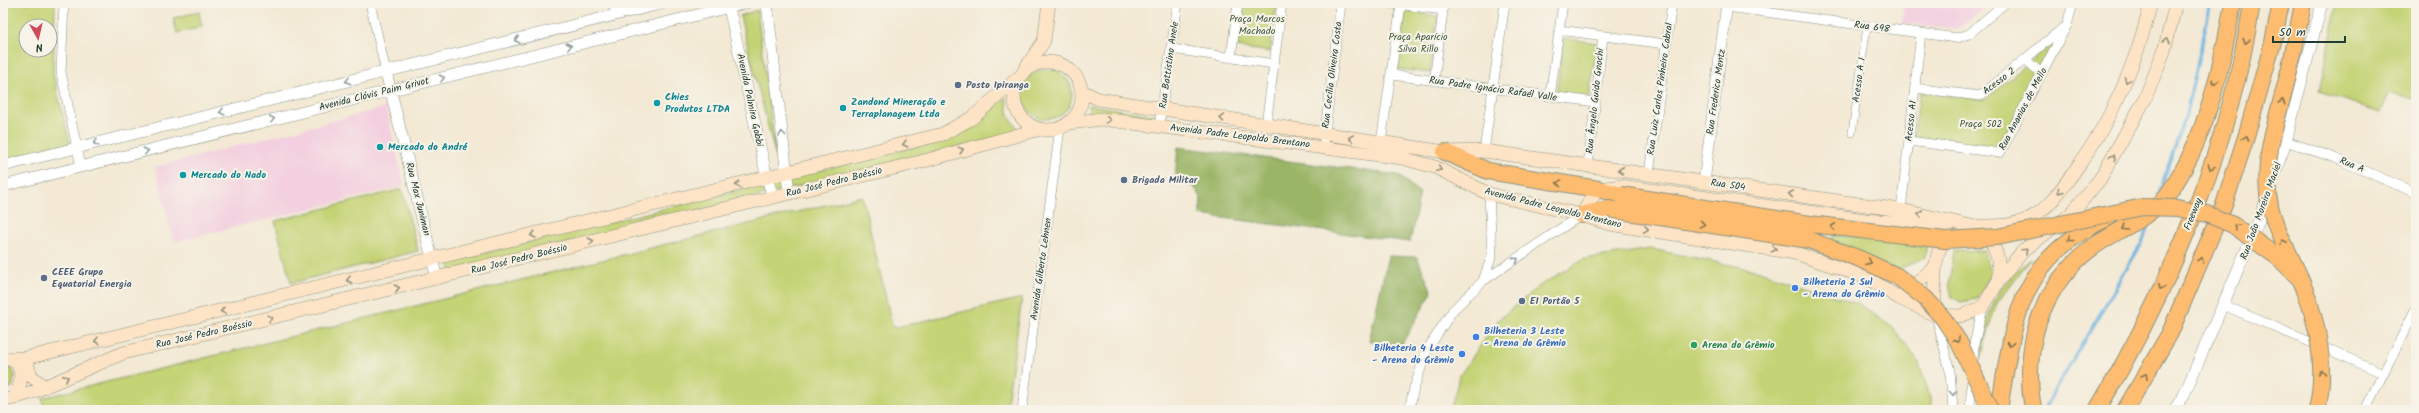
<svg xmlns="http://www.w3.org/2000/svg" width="2419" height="413" font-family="Kalam,sans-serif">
<rect width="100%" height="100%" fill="#f7f3e8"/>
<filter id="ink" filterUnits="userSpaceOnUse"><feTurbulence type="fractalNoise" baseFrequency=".025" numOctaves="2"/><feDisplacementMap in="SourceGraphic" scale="8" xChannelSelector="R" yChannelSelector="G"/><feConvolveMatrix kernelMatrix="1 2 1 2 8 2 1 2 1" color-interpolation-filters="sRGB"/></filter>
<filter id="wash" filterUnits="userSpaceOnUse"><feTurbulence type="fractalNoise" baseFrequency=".012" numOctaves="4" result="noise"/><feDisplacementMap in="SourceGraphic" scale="16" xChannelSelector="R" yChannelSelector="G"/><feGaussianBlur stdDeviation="0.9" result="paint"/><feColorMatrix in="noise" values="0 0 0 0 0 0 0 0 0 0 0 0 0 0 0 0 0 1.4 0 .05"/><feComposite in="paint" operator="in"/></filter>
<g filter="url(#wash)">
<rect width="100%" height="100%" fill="#f3e9d4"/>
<path fill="#f3cfdf" d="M 1904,3 L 1992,3 L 1957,29 L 1902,23 Z
M 386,107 L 404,186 L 174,242 L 155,167 Z"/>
<path fill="#c4d375" stroke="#728854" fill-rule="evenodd" d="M 3,3 L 55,3 L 53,74 L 70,144 L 3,160 ZM 26,26 L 50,26 L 50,50 L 26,50 Z
M 1243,3 L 1277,3 L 1270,52 L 1237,47 Z
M 2337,3 L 2416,3 L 2416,100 L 2389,91 L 2380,112 L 2319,92 Z
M 757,10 L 776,158 L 740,16 Z
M 1405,11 L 1438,16 L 1430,73 L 1398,69 Z
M 199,12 L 202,27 L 177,33 L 173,18 Z
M 1564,38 L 1597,43 L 1589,99 L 1556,94 Z
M 2056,38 L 2003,139 L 1995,150 L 1913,138 L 1920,92 L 1985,100 Z
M1022 94a25 25 0 1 1 50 0a25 25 0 1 1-50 0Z
M 1006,97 L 1009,117 L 1021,132 L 451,272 L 448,262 L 951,138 L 975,125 Z
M 1089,105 L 1154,115 L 1153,123 L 1088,113 Z
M 402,189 L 418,251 L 291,283 L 275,221 Z
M 862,196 L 893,328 L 1022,298 L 1006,410 L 45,410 L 42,398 Z
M 1833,235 L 1927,242 L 1925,257 L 1895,271 L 1832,247 Z
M 1651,249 L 1760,271 L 1859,304 L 1893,328 L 1918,361 L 1931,400 L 1931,410 L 1450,410 L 1460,375 L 1499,319 L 1541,285 L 1584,259 Z
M 1954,250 L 1985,251 L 1991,274 L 1977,299 L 1961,302 L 1952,297 L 1949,284 Z
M 2031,258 L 1997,303 L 1987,332 L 1981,361 C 1984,315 1994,287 2031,258 Z
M 3,365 L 12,369 L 15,376 L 12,387 L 3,391 Z"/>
<path fill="#9bb566" stroke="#5d794d" d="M 1178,147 L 1398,175 L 1420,193 L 1410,242 L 1200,215 L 1201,197 L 1194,187 L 1175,179 Z
M 1388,256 L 1417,257 L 1432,292 L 1400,347 L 1369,341 Z"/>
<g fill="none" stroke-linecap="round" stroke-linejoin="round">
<path stroke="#6bb3e2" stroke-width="3" d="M 2158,196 L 2186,114 L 2211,3
M 2043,410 L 2142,243 L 2150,219"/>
</g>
</g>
<g filter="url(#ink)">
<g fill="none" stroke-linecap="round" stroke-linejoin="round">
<defs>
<path id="pedestrian" d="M 1852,133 L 1867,26"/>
<path id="minor" d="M 64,3 L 61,72 L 81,167
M 370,3 L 386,72
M 613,3 L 616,15
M 1389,3 L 1443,10
M 1727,7 L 1957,38 L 1969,34 L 2005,3
M 1559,30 L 1666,44
M 1172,49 L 1274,64
M 1231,58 L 1238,3
M 2026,60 L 2041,73
M 1392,75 L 1595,102
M 1434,81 L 1444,3
M 1915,88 L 1980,96 L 2063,28
M 1550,96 L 1563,3
M 1266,125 L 1282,3
M 1159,127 L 1178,3
M 1324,139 L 1341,3
M 1909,141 L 2000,153 L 2067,25 L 2073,3
M 2286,141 L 2335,158 L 2416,193
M 1381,142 L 1401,5
M 1484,151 L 1505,3
M 1588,166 L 1603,36
M 1649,174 L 1672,3
M 1901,210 L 1921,33
M 1483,281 L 1492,255 L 1489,194
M 2223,305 L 2383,373
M 1936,316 L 1950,371 L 1953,410
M 1022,410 L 1060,128
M 1409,410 L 1414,388 L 1427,350 L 1453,310 L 1483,281 L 1581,215
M 1970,410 L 1974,344 L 1983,307
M 2365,410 L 2416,308"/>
<path id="tertiary" d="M 728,3 L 767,178 L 773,197
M 767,3 L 789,193
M 386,72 L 437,279
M 3,166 L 664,3
M 1704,182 L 1727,3
M 3,186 L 746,3
M 2174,410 L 2184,395 L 2258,223 L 2286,141 L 2322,3"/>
<path id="secondary" d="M1014 96a34 34 0 1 1 68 0a34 34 0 1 1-68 0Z
M 1025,69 L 1044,41 L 1049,3
M 1082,91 L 1098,99 L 1445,152 L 1484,151 L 1901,210 L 1971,226
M 1069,123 L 1102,119 L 1402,158 L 1435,167 L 1489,194 L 1581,215 L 1610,224 L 1795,253 L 1866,277 L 1899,298 L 1935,315 L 1960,316 L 1974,311 L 1983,307 L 1999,280 L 2023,251 L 2071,214 L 2100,179 L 2145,99 L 2164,51 L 2176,3
M 1581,215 L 1598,189 L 1621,186 L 1865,220 L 1948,226
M 1974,226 C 1993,226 2017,227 2034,216 C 2050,206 2060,191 2071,176 C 2110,124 2136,66 2151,3
M 1984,232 C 1997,246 2000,262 1999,280
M 1904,293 L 1935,267
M 1935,315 C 1935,293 1930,248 1950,235
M 3,359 L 26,358 L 943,134 L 972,118 L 1018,78
M 14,359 C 25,373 21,383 15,398
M 26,360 L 31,376 L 45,387
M 3,401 L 30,393 L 123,353 L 924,161 L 1040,129"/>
<path id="motorway" d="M 1445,152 L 1488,171 L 1598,189 L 1621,195
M 1581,215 L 1608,209
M 1999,410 C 2014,319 2017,260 2109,217
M 2034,410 C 2030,398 2030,384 2030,371 C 2031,323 2051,280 2089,250 C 2114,230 2148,221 2168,194 C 2206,142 2222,65 2233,3
M 2097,410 C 2170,289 2231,143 2252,3
M 2125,410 L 2170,333 L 2224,205 L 2246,137 L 2273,42 L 2281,3"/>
</defs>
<use href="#pedestrian" stroke="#899384" stroke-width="8"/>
<use href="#minor" stroke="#899384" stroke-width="10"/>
<use href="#tertiary" stroke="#899384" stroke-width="12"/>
<use href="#secondary" stroke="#899384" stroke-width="14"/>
<use href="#motorway" stroke="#899384" stroke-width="18"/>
<use href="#pedestrian" stroke="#fff" stroke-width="7"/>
<use href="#minor" stroke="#fff" stroke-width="9"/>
<use href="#tertiary" stroke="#fff" stroke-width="11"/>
<use href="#secondary" stroke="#fee4c6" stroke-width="13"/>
<use href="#motorway" stroke="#fdbc70" stroke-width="16"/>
<defs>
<path id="motorway-bridge" d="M 2303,3 C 2298,30 2293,57 2286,83 C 2277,119 2264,155 2268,193 C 2270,216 2281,238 2291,258 C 2314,305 2329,358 2317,410
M 1621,195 L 1810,224 L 1945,240 L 1997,237 L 2143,207 L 2177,208 L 2207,214 L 2233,225 L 2279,258 L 2299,278
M 1608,209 L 1809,240 L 1860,259 L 1897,276 L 1926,299 L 1943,318 L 1959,342 L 1991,410"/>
</defs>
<use href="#motorway-bridge" stroke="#899384" stroke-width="18" stroke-linecap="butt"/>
<use href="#motorway-bridge" stroke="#fdbc70" stroke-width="16"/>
</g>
<defs><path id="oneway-chevron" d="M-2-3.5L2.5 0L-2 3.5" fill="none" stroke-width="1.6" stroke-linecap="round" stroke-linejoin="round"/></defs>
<g stroke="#8f9e9a">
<use href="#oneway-chevron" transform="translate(517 40) rotate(166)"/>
<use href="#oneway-chevron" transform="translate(569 46) rotate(-14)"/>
<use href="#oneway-chevron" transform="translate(442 78) rotate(-14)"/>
<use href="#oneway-chevron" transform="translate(348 81) rotate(166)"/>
<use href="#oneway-chevron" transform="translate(222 112) rotate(166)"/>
<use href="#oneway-chevron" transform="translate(272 119) rotate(-14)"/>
<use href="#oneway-chevron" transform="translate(782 134) rotate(-97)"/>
<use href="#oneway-chevron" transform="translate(96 143) rotate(166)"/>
<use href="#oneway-chevron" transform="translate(146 151) rotate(-14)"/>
<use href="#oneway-chevron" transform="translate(1516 260) rotate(-33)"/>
<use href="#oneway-chevron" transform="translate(1953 393) rotate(85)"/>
</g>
<g stroke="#8e907d">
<use href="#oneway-chevron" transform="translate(2167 40) rotate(-76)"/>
<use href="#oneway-chevron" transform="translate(2127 80) rotate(111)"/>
<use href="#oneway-chevron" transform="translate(1222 118) rotate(-172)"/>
<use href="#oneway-chevron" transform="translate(1108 120) rotate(7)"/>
<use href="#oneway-chevron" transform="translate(1351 138) rotate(-171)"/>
<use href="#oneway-chevron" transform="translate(905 144) rotate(166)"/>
<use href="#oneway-chevron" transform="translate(961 150) rotate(-15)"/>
<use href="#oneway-chevron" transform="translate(2113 157) rotate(-59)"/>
<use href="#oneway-chevron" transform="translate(1439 169) rotate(25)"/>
<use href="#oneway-chevron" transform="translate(1621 170) rotate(-172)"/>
<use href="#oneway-chevron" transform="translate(738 185) rotate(166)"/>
<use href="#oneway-chevron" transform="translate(2060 191) rotate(127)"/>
<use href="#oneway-chevron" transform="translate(1791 194) rotate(-172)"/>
<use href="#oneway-chevron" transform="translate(1920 214) rotate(-168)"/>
<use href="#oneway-chevron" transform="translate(1646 229) rotate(8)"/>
<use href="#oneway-chevron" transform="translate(533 235) rotate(166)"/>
<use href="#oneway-chevron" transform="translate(591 241) rotate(-14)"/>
<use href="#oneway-chevron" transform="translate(1774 249) rotate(12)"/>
<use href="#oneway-chevron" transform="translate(2025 251) rotate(-43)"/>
<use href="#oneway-chevron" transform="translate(349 280) rotate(166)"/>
<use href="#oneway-chevron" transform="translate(397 288) rotate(-13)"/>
<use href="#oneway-chevron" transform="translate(223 311) rotate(166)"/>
<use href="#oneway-chevron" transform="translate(270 318) rotate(-13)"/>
<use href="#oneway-chevron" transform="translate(97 341) rotate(166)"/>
<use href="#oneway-chevron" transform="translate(66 378) rotate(-25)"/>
</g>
<g stroke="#83764f">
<use href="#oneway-chevron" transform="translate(2246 41) rotate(103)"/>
<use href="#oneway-chevron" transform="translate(2215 82) rotate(105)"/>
<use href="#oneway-chevron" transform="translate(2282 102) rotate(-76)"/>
<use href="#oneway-chevron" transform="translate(2246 138) rotate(-73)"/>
<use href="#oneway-chevron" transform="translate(2211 167) rotate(110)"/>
<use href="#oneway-chevron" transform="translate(1559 183) rotate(-171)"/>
<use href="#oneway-chevron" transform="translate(1702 224) rotate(9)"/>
<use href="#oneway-chevron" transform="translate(1833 227) rotate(-173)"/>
<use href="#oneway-chevron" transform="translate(2236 227) rotate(-151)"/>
<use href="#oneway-chevron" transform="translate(2124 228) rotate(149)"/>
<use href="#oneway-chevron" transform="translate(2070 239) rotate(141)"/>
<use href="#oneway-chevron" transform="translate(2283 242) rotate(-115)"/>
<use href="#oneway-chevron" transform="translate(2201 260) rotate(-68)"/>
<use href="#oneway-chevron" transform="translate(1869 262) rotate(24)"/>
<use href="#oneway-chevron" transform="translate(2161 287) rotate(116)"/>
<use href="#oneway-chevron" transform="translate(1957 340) rotate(60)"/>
<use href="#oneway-chevron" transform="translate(2010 344) rotate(99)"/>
<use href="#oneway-chevron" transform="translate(2322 372) rotate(-91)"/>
<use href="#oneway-chevron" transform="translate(2145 376) rotate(-60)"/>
</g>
</g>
<g fill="#5c6f8a" stroke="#f7f3e8" stroke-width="1.5">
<circle cx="958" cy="85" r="4"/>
<circle cx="1124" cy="180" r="4"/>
<circle cx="44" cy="278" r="4"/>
<circle cx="1522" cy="301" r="4"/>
</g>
<g fill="#0f9aa8" stroke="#f7f3e8" stroke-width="1.5">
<circle cx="657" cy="103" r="4"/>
<circle cx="843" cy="108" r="4"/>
<circle cx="380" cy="147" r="4"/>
<circle cx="183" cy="175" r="4"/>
</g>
<g fill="#3f7fe0" stroke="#f7f3e8" stroke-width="1.5">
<circle cx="1795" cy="288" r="4"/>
<circle cx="1476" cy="337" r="4"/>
<circle cx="1462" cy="354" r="4"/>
</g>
<circle fill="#2e9e5b" stroke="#f7f3e8" stroke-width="1.5" cx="1694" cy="345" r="4"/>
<g text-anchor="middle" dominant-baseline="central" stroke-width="4" stroke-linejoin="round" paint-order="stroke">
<g font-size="10" fill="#405b41" stroke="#f7f3e8">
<text x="1257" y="19">Praça Marcos<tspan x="1257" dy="12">Machado</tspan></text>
<text x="1418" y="37">Praça Aparício<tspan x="1418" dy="12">Silva Rillo</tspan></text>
<text x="1981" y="124">Praça 502</text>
</g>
<g font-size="10" fill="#1f3d34" stroke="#f7f3e8">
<text transform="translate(1872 27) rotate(8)">Rua 698</text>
<text transform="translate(1169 65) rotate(-82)">Rua Battistino Anele</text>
<text transform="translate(1332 75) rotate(-83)">Rua Cecília Oliveira Costa</text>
<text transform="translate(1859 80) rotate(-82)">Acesso A 1</text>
<text transform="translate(1999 81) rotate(-37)">Acesso 2</text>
<text transform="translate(1493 89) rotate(8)">Rua Padre Ignácio Rafaél Valle</text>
<text transform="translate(1660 89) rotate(-82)">Rua Luiz Carlos Pinheiro Cabral</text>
<text transform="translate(1716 92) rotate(-82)">Rua Frederico Mentz</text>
<text transform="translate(374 94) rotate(-14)">Avenida Clóvis Paim Grivot</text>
<text transform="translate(750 100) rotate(78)">Avenida Palmira Gobbi</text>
<text transform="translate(1595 101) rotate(-84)">Rua Ângelo Guido Gnochi</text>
<text transform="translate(2023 109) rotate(-62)">Rua Ananias de Mello</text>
<text transform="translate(1911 121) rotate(-83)">Acesso A1</text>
<text transform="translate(1240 136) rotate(7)">Avenida Padre Leopoldo Brentano</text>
<text transform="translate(2352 165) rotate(23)">Rua A</text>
<text transform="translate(834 182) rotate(-14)">Rua José Pedro Boéssio</text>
<text transform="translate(1728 185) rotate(8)">Rua 504</text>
<text transform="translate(418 199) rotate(76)">Rua Max Juniman</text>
<text transform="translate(1553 208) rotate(14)">Avenida Padre Leopoldo Brentano</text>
<text transform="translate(2261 211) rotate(-70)">Rua João Moreira Maciel</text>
<text transform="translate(2193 214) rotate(-68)">Freeway</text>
<text transform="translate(519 259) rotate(-14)">Rua José Pedro Boéssio</text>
<text transform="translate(1041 269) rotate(-82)">Avenida Gilberto Lehnen</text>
<text transform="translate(204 334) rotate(-13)">Rua José Pedro Boéssio</text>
</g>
<g font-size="10" font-weight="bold" fill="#4e5e75" stroke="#f7f3e8" text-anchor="start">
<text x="966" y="85">Posto Ipiranga</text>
<text x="1132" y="180">Brigada Militar</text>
<text x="52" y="272">CEEE Grupo<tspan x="52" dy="12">Equatorial Energia</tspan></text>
<text x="1530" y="301">E1 Portão 5</text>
</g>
<g font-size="10" font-weight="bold" fill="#0d838f" stroke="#f7f3e8" text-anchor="start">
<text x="665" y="97">Chies<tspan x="665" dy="12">Produtos LTDA</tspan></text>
<text x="851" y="102">Zandoná Mineração e<tspan x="851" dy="12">Terraplanagem Ltda</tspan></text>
<text x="388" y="147">Mercado do André</text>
<text x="191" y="175">Mercado do Nado</text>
</g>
<g font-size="10" font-weight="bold" fill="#366cbe" stroke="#f7f3e8" text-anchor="start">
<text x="1803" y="282">Bilheteria 2 Sul<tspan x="1803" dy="12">- Arena do Grêmio</tspan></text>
<text x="1484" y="331">Bilheteria 3 Leste<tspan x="1484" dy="12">- Arena do Grêmio</tspan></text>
<text x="1454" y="348" text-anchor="end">Bilheteria 4 Leste<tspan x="1454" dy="12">- Arena do Grêmio</tspan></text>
</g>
<g font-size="10" font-weight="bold" fill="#27864d" stroke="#f7f3e8" text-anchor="start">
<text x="1702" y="345">Arena do Grêmio</text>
</g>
</g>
<rect width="2419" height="413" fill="none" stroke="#f7f3e8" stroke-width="16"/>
<g transform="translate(38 38) rotate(172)"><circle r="19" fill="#f7f3e8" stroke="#a1aaa0"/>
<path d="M0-3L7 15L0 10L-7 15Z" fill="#d1495b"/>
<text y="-6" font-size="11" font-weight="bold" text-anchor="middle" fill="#1f3d34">N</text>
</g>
<path d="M2273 36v6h72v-6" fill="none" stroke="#1f3d34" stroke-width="2"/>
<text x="2279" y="36" font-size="12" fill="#1f3d34" stroke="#f7f3e8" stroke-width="3" paint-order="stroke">50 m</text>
</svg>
